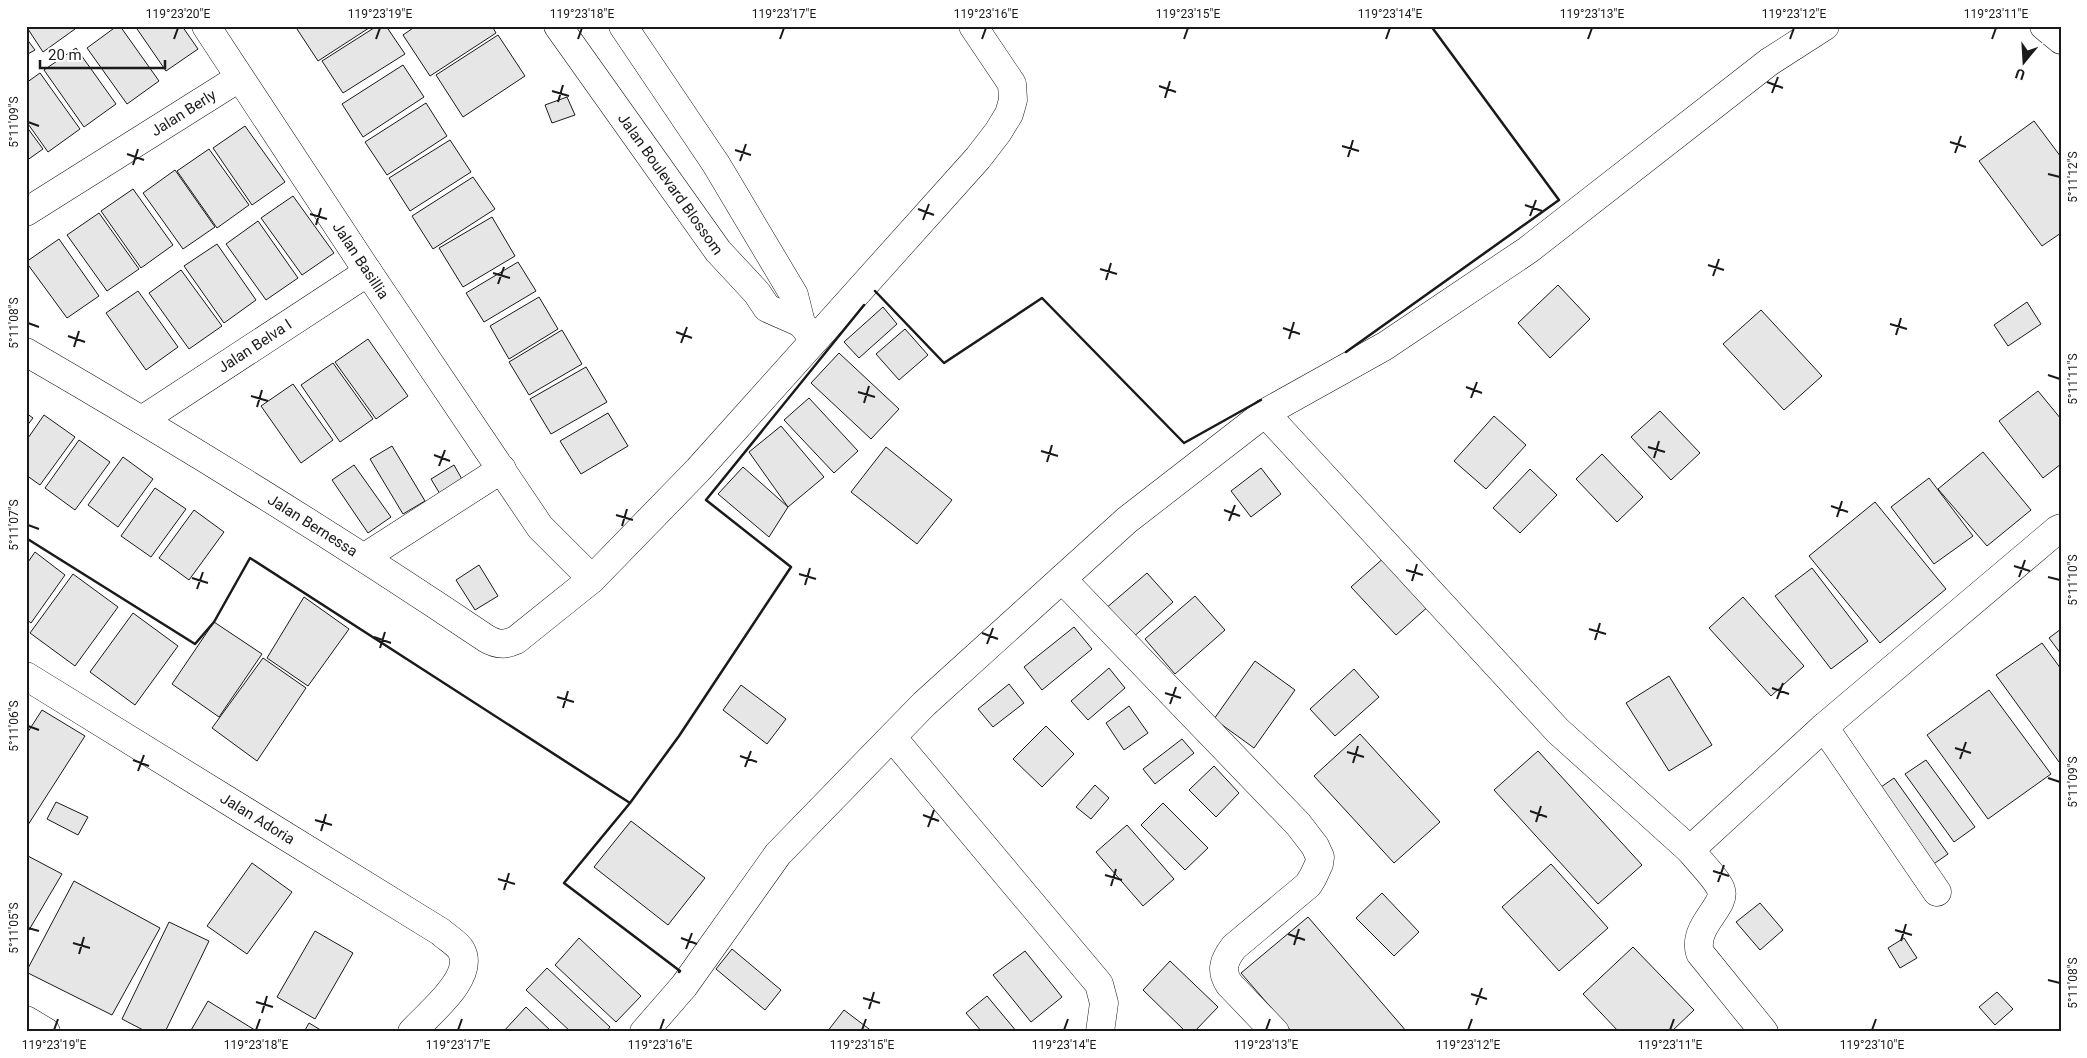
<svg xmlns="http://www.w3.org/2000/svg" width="2087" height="1058" font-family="Roboto,sans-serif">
<rect width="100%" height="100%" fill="#fff"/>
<path fill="#e6e6e6" stroke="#1a1a1a" d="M 26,26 L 73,26 L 75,29 L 43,52 Z
M 117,26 L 120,26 L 159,81 L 127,104 L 87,48 Z
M 135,26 L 182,26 L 198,49 L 166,71 Z
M 300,26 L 372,26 L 318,61 L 297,29 Z
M 377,26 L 386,26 L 405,54 L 343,93 L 322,61 Z
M 416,26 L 492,26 L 496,33 L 430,76 L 403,35 Z
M 498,35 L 525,76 L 463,117 L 436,75 Z
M 26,38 L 35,50 L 26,55 Z
M 76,48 L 116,104 L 84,127 L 44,70 Z
M 403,65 L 424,97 L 363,137 L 342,104 Z
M 40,73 L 80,129 L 48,152 L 26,121 L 26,83 Z
M 567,97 L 575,115 L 552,123 L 545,105 Z
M 426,103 L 447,136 L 387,175 L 365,142 Z
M 2034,121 L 2061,157 L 2061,233 L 2042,246 L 1979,161 Z
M 26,126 L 43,149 L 26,161 Z
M 245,126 L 285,182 L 252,205 L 213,148 Z
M 450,140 L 471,172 L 410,211 L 389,178 Z
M 209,149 L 249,205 L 217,228 L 177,171 Z
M 175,170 L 215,227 L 183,249 L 143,193 Z
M 473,177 L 495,209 L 433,249 L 412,216 Z
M 133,189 L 173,245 L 141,268 L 101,211 Z
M 293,196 L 334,253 L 302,275 L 261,218 Z
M 99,213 L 139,269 L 107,291 L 67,235 Z
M 492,217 L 515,256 L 463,287 L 439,248 Z
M 258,221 L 298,278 L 266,300 L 226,244 Z
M 59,239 L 99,296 L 67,318 L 26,262 Z
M 217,244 L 256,300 L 224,323 L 184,266 Z
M 518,262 L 536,291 L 484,322 L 466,293 Z
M 181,270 L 222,326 L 189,349 L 149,293 Z
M 1558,285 L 1590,319 L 1550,358 L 1518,323 Z
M 138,291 L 178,347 L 146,370 L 106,313 Z
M 539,297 L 558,329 L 509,359 L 490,326 Z
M 2027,302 L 2041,324 L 2008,346 L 1994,325 Z
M 883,307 L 897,324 L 859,358 L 844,342 Z
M 1761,310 L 1822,376 L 1784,410 L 1723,344 Z
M 905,329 L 928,355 L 899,380 L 876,354 Z
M 562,330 L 582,364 L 529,395 L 509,362 Z
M 368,339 L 408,396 L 376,419 L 335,362 Z
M 839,353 L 899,409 L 871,439 L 811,383 Z
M 333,363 L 373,419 L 340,442 L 301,385 Z
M 586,367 L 607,402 L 551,434 L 530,399 Z
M 293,384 L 333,440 L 301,463 L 261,406 Z
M 2038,391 L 2061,419 L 2061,464 L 2043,478 L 1999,421 Z
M 809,398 L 858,451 L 834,473 L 784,420 Z
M 1660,411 L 1700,453 L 1671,480 L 1631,437 Z
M 26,413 L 33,418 L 26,427 Z
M 608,413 L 628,446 L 581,474 L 560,441 Z
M 44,415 L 75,437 L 40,485 L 26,475 L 26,441 Z
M 1494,416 L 1526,445 L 1486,489 L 1454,461 Z
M 781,426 L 824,477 L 788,507 L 749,452 Z
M 79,440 L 110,462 L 75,510 L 45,488 Z
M 392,446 L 425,501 L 403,514 L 370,459 Z
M 886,447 L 952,500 L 917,544 L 851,492 Z
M 1983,452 L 2031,510 L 1987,546 L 1938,489 Z
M 1602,454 L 1643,497 L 1617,522 L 1576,479 Z
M 123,457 L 153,479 L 118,527 L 88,505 Z
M 354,465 L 391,517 L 368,533 L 332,480 Z
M 454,465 L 463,481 L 440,494 L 431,479 Z
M 743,467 L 788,507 L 769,537 L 718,494 Z
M 1261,468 L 1281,494 L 1251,517 L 1231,491 Z
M 1530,469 L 1557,495 L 1520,533 L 1493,508 Z
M 1929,478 L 1973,536 L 1934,564 L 1891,507 Z
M 155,488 L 186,509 L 151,557 L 121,536 Z
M 1875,502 L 1946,589 L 1880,643 L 1809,556 Z
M 194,510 L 224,532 L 189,580 L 159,558 Z
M 35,552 L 65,575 L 31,623 L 26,619 L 26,565 Z
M 1386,556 L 1430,605 L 1396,635 L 1351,587 Z
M 479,565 L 498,596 L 475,610 L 456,580 Z
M 1812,568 L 1868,641 L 1831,669 L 1775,596 Z
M 1147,573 L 1173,602 L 1131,639 L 1105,609 Z
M 73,574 L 118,607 L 75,666 L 30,633 Z
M 1195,596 L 1225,630 L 1175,674 L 1145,639 Z
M 304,597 L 349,629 L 308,686 L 267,658 Z
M 1743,597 L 1804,666 L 1771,696 L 1709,628 Z
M 133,613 L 178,646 L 135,705 L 90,672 Z
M 214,622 L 262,654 L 219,717 L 172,684 Z
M 1074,627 L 1092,649 L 1042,690 L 1024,667 Z
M 2061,629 L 2061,654 L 2049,638 Z
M 2042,643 L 2061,669 L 2061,761 L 2059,762 L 1996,675 Z
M 263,658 L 306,688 L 257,761 L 212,728 Z
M 1255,661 L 1295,690 L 1254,748 L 1214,719 Z
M 1109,668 L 1125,688 L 1088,720 L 1071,701 Z
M 1354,669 L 1379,697 L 1335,736 L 1310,709 Z
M 1669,676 L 1712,745 L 1669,771 L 1626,703 Z
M 1009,684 L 1024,703 L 993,727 L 978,709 Z
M 741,685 L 786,719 L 767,744 L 723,710 Z
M 1989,690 L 2051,774 L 1988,819 L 1927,735 Z
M 1129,706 L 1148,733 L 1124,750 L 1106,723 Z
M 42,710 L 85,736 L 26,828 L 26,735 Z
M 1046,726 L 1074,754 L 1042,787 L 1013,759 Z
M 1360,734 L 1440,822 L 1394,863 L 1314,776 Z
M 1182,739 L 1194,753 L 1155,784 L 1143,769 Z
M 1538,751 L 1642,865 L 1598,904 L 1494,790 Z
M 1926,760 L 1975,827 L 1954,842 L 1905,774 Z
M 1214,766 L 1239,793 L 1216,817 L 1189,790 Z
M 1894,778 L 1948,854 L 1925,870 L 1871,794 Z
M 1095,785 L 1109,798 L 1091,819 L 1076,807 Z
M 56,802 L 88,817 L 78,835 L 47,819 Z
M 1163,803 L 1208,848 L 1185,870 L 1141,825 Z
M 631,821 L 705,878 L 668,925 L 594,867 Z
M 1127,825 L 1174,879 L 1143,906 L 1096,852 Z
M 26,855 L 62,874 L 26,935 Z
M 252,863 L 292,892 L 247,954 L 207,926 Z
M 1551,864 L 1608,928 L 1559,971 L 1502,907 Z
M 74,881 L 160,928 L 112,1015 L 26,972 Z
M 1382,893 L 1419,932 L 1394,956 L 1356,918 Z
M 1760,903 L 1783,930 L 1760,950 L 1736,922 Z
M 1308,917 L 1407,1032 L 1292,1032 L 1241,973 Z
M 169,922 L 209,941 L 165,1032 L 147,1032 L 122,1019 Z
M 315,931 L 353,953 L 315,1019 L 277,997 Z
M 579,938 L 641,996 L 616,1022 L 555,965 Z
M 1904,938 L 1917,958 L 1900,968 L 1888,948 Z
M 1633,947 L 1694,1010 L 1671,1032 L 1619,1032 L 1583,994 Z
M 732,949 L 781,990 L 765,1010 L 716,969 Z
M 1025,951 L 1062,997 L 1031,1022 L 993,975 Z
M 1170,961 L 1218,1007 L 1194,1032 L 1186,1032 L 1143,990 Z
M 547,968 L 610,1027 L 606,1032 L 571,1032 L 526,990 Z
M 1997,992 L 2013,1009 L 1995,1025 L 1979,1007 Z
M 987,996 L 1017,1032 L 982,1032 L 966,1013 Z
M 208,1001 L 258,1032 L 190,1032 Z
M 526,1007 L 552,1032 L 503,1032 Z
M 844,1010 L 873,1032 L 827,1032 Z
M 309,1023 L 324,1032 L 304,1032 Z"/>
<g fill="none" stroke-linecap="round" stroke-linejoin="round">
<defs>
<g id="minor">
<path id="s1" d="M 206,26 L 368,272 L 540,527 L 592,579"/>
<path id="s2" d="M 558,26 L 718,251 L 757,293 L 767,308 L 801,323"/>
<path d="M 623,26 L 716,164 L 794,295 L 801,323 L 809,333"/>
<path d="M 2044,26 L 2061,40"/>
<path id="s3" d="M 26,212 L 239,78"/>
<path id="s4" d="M 26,352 C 183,443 337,538 487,639 C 498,645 505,645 516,640 L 592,579 L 698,470 L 978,158 L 998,132 L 1009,114 L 1013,100 L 1012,84 L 973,26"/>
<path d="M 1265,413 L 1558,731 L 1690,850 L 1824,727 L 1937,892"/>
<path id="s5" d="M 142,420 L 368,272"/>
<path d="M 365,557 L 502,469"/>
<path d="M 1062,579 L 1298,824 L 1315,846 L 1320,857 L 1319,864 L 1313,877 L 1308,885 L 1234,947 C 1224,960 1220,970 1229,984 L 1275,1032"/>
<path id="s6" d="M 26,676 L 441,932 C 447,938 457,943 461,950 C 476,977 429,1013 412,1032"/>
<path d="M 1824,727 L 2057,530 L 2061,528"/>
<path d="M 892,737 L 1099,984 L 1104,1003 L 1100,1032"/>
<path d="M 1690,850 C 1697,859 1718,880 1721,890 C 1727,906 1692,926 1700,953 L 1764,1032"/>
<path d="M 26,1020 L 46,1032"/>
<path d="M 644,1032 L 684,986 L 778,854 L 924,704 L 1127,520 L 1265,413 L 1385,346 L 1528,250 L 1769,62 L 1825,26"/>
</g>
</defs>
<use href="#minor" stroke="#1a1a1a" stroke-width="29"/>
<use href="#minor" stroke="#fff" stroke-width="28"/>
<path stroke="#1a1a1a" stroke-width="2.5" d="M 875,291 L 944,363 L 1042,298 L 1184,443 L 1261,400
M 1346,352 L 1559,200 L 1431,26
M 26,538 L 195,644 L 214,622 L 250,558 L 630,803
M 679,972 L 680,971 L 564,883 L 630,803 L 679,736 L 791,567 L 706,500 L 864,305"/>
</g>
<path fill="none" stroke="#1a1a1a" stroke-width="2" d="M 174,39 L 178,28M 376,39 L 380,28M 578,39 L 582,28M 780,39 L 784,28M 982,39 L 986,28M 1184,39 L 1188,28M 1386,39 L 1390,28M 1588,39 L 1592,28M 1790,39 L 1794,28M 1992,39 L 1996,28M 1767,82 L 1783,88M 1159,86 L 1176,92M 552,91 L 569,96M 1772,93 L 1778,77M 1165,98 L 1170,81M 558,102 L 563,85M 28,122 L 39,126M 1950,142 L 1966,147M 1342,146 L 1359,151M 735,150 L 751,155M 1955,153 L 1961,136M 127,154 L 144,160M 1348,157 L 1353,140M 740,161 L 746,144M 133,165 L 138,149M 2048,174 L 2060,177M 1525,205 L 1542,211M 918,209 L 934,215M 310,214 L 327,219M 1530,216 L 1536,200M 923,220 L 929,204M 316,225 L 321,208M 1708,265 L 1724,270M 1100,269 L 1117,274M 493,273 L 510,278M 1713,276 L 1719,259M 1106,280 L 1111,263M 498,284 L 504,267M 28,323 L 39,327M 1890,324 L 1907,329M 1283,328 L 1300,334M 676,332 L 692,338M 1896,335 L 1901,318M 68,336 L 85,342M 1289,339 L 1294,322M 681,343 L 687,327M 74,347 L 79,331M 2048,375 L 2060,379M 1466,387 L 1482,393M 858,392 L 875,397M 251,396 L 268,401M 1471,398 L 1477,382M 864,403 L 869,386M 257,407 L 262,390M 1648,447 L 1665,452M 1041,451 L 1058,456M 434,455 L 450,461M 1654,458 L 1659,441M 1047,462 L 1052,445M 439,466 L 445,450M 1831,506 L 1848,512M 1224,510 L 1240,516M 616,515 L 633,520M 1837,517 L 1842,501M 1229,521 L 1235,505M 28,525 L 39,529M 622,526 L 627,509M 2014,566 L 2030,571M 1406,570 L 1423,575M 799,574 L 816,579M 2019,577 L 2025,560M 2048,577 L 2060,580M 192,578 L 208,583M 1412,581 L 1417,564M 805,585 L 810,568M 197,589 L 203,572M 1589,629 L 1606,634M 982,633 L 998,639M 374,637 L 391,643M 1595,640 L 1600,623M 987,644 L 993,628M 380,648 L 385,632M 1772,688 L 1789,694M 1165,693 L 1181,698M 557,697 L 574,702M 1777,699 L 1783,683M 1170,704 L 1176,687M 563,708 L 568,691M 28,726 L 39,730M 1955,748 L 1971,753M 1347,752 L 1364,757M 740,756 L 757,762M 1960,759 L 1966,742M 133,760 L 149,766M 1353,763 L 1358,746M 745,767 L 751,751M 138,771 L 144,755M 2048,778 L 2060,782M 1530,811 L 1547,817M 923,815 L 939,821M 315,820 L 332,825M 1536,822 L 1541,806M 928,827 L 934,810M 321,831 L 326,814M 1713,871 L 1729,876M 1105,875 L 1122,880M 498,879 L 515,884M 1718,882 L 1724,865M 1111,886 L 1116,869M 504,890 L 509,873M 28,928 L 39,931M 1895,930 L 1912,935M 1288,934 L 1305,940M 681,938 L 697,944M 1901,941 L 1906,924M 73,943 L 90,948M 1294,945 L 1299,929M 686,949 L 692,933M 79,954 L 84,937M 2048,980 L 2060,983M 1471,994 L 1487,999M 863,998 L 880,1003M 256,1002 L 273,1007M 1476,1005 L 1482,988M 869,1009 L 874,992M 262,1013 L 267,996M 54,1030 L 58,1019M 256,1030 L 260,1019M 458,1030 L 462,1019M 660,1030 L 664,1019M 862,1030 L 866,1019M 1064,1030 L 1068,1019M 1266,1030 L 1270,1019M 1468,1030 L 1472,1019M 1670,1030 L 1674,1019M 1872,1030 L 1876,1019"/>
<g text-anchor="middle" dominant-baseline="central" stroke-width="4" stroke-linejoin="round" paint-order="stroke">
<g font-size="15" fill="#1a1a1a" stroke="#fff">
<text stroke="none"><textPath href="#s3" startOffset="186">Jalan Berly</textPath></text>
<text stroke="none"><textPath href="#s2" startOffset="194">Jalan Boulevard Blossom</textPath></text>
<text stroke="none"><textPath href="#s1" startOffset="281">Jalan Basillia</textPath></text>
<text stroke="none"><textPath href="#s5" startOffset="135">Jalan Belva I</textPath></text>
<text stroke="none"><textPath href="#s4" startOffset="335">Jalan Bernessa</textPath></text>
<text stroke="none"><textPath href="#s6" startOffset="272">Jalan Adoria</textPath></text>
</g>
</g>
<rect width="2087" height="1058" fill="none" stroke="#ffffff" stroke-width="55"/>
<g transform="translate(2024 62) rotate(198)" stroke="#ffffff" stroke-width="4" paint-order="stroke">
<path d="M0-4L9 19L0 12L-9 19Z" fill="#1a1a1a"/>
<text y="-8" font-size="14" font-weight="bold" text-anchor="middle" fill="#1a1a1a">U</text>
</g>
<path d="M40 60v8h125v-8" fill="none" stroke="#1a1a1a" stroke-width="2.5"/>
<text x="48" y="60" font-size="15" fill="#1a1a1a" stroke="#ffffff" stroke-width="4" paint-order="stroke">20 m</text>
<rect x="28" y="28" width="2032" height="1002" fill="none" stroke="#1a1a1a" stroke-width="2"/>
<g font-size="12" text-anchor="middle" fill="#1a1a1a">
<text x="178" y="18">119°23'20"E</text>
<text x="380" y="18">119°23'19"E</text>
<text x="582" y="18">119°23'18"E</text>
<text x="784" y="18">119°23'17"E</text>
<text x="986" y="18">119°23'16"E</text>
<text x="1188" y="18">119°23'15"E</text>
<text x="1390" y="18">119°23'14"E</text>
<text x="1592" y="18">119°23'13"E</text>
<text x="1794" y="18">119°23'12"E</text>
<text x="1996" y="18">119°23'11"E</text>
<text transform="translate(14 122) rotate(-90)" y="4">5°11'09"S</text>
<text transform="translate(2073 177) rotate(-90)" y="4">5°11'12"S</text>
<text transform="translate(14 323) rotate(-90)" y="4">5°11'08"S</text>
<text transform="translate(2073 379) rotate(-90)" y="4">5°11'11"S</text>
<text transform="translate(14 525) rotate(-90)" y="4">5°11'07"S</text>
<text transform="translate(2073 580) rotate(-90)" y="4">5°11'10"S</text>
<text transform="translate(14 726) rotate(-90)" y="4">5°11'06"S</text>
<text transform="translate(2073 782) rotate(-90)" y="4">5°11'09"S</text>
<text transform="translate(14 928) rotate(-90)" y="4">5°11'05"S</text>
<text transform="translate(2073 983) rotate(-90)" y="4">5°11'08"S</text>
<text x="54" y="1049">119°23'19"E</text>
<text x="256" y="1049">119°23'18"E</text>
<text x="458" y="1049">119°23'17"E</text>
<text x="660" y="1049">119°23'16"E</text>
<text x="862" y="1049">119°23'15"E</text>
<text x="1064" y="1049">119°23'14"E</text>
<text x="1266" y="1049">119°23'13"E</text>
<text x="1468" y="1049">119°23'12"E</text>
<text x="1670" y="1049">119°23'11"E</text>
<text x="1872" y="1049">119°23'10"E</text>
</g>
</svg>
